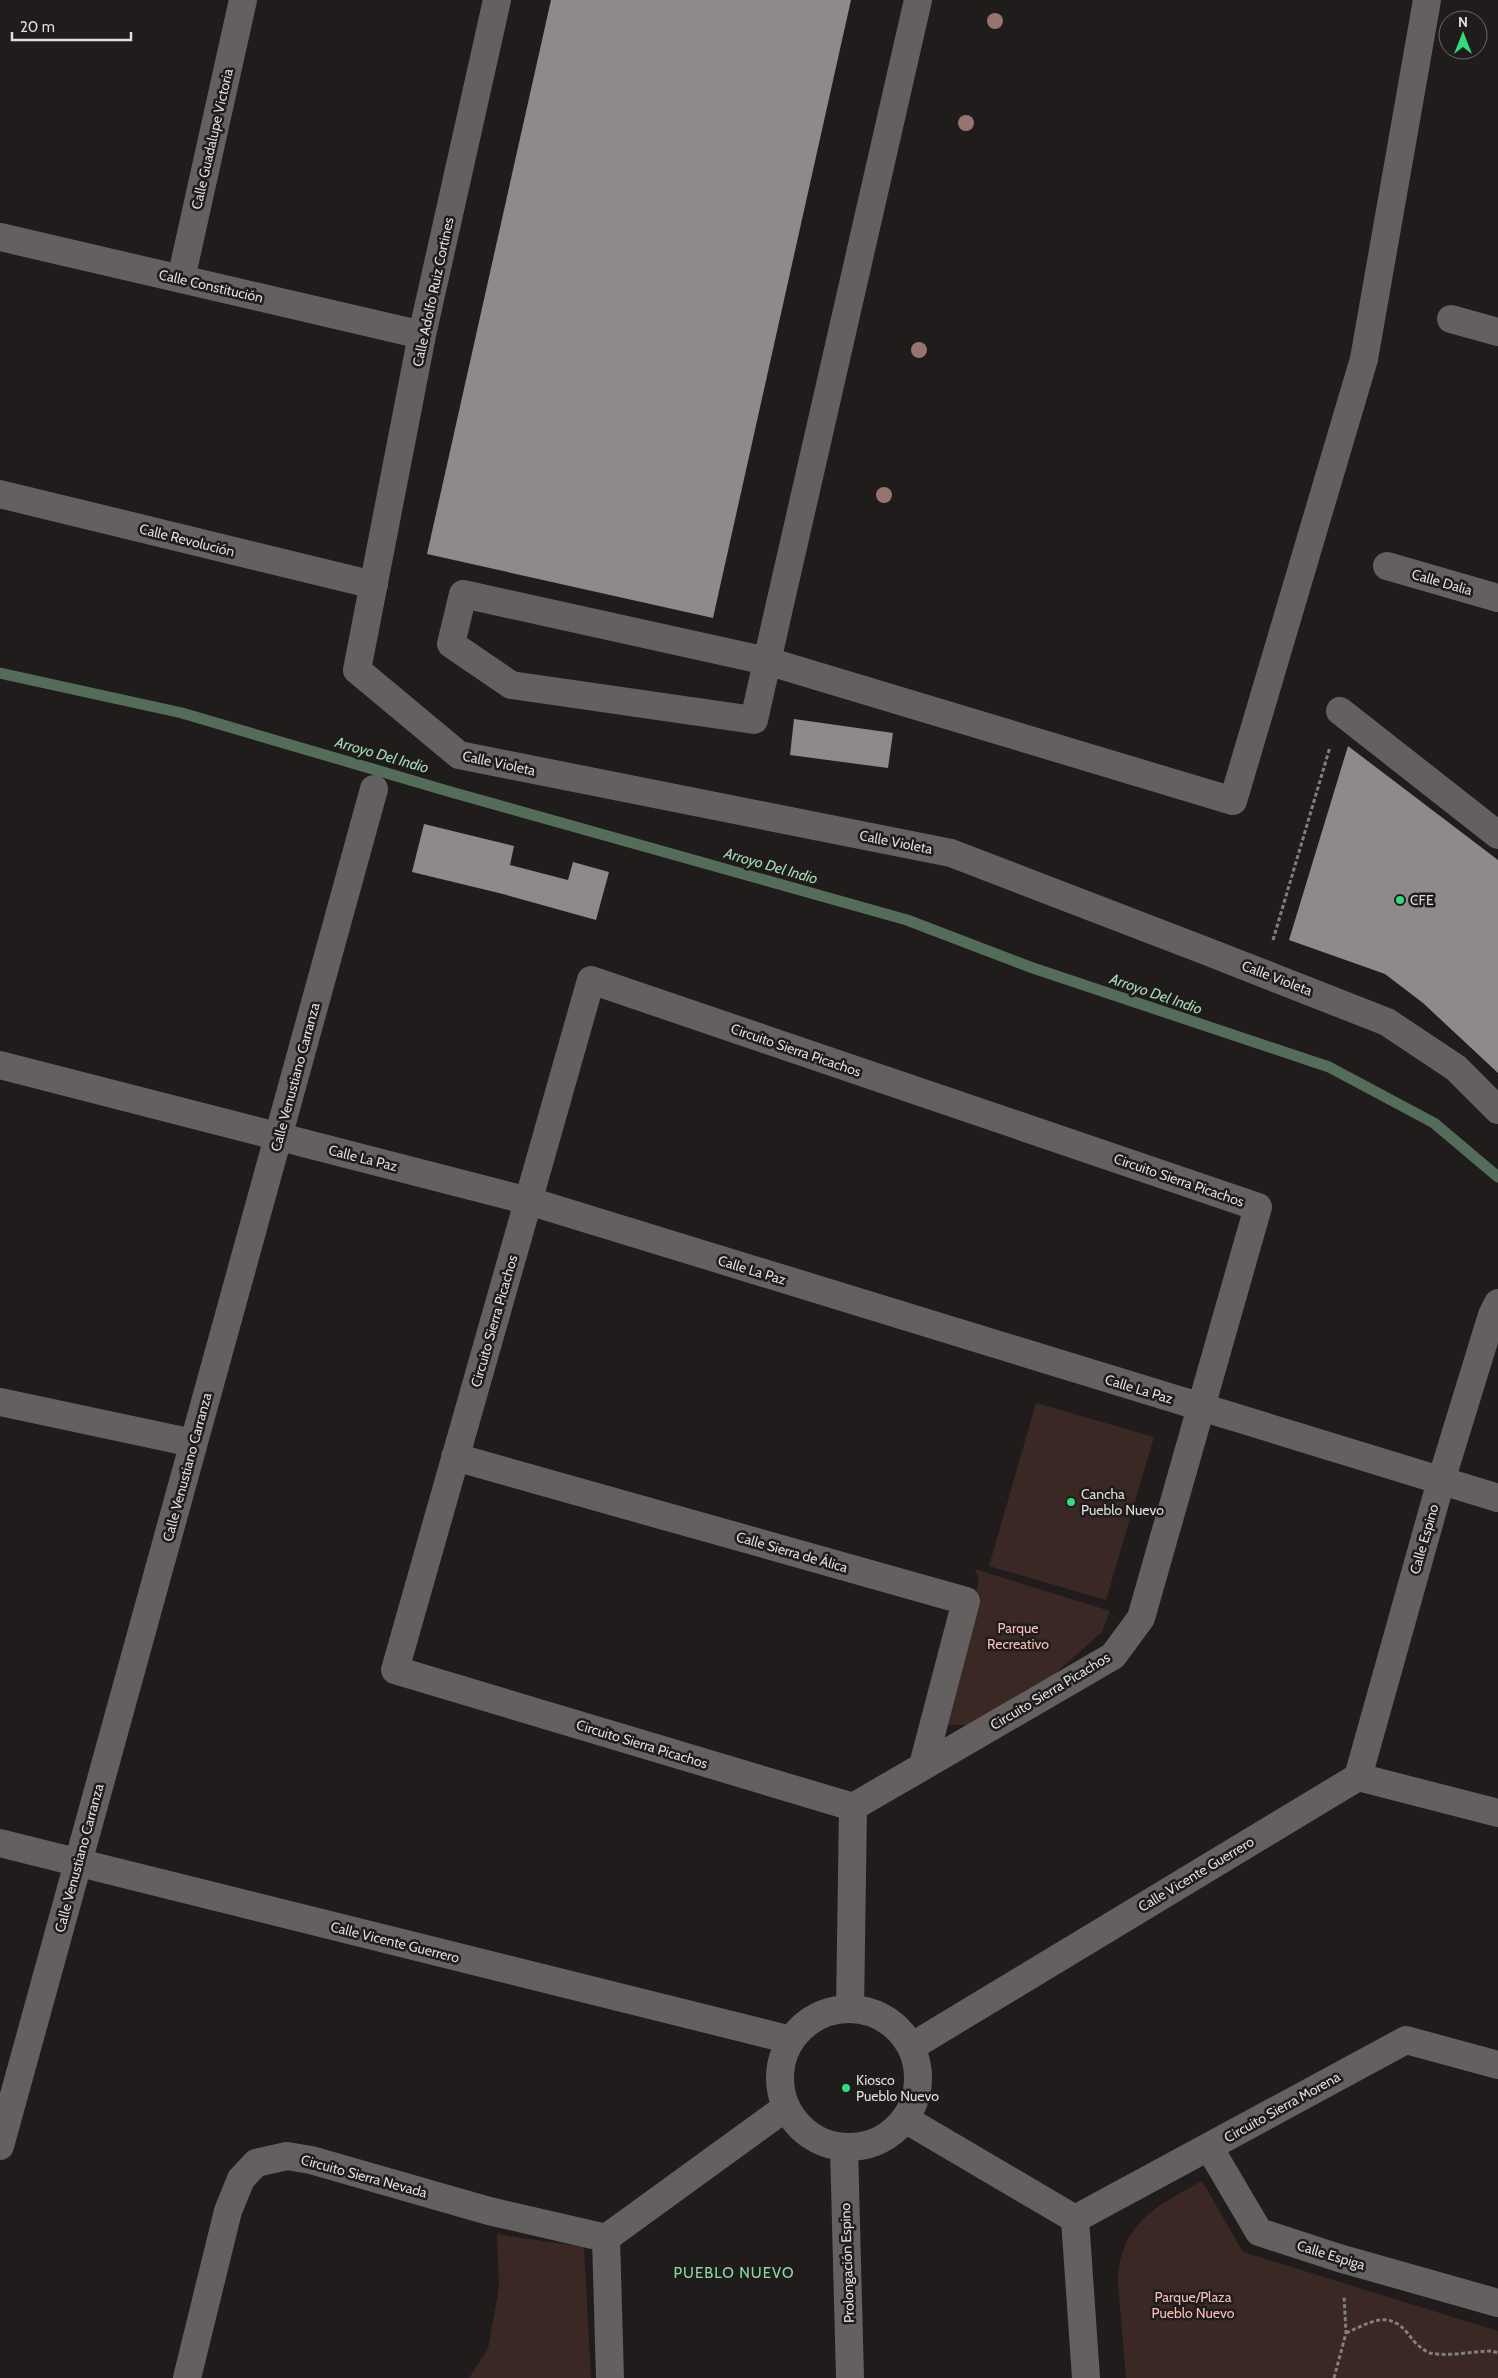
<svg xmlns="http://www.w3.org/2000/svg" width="1498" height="2378" font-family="Cabin,sans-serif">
<rect width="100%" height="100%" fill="#1f1c1b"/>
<path fill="#3b2825" d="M 1036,1403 L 1154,1437 L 1106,1600 L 989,1566 Z
M 975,1569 L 1110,1611 L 1102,1632 L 1056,1673 L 1006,1706 L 971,1725 L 944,1725 L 957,1664 L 979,1581 Z
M 1202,2181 L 1243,2252 L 1498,2331 L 1498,2378 L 1126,2378 L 1118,2284 C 1118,2225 1157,2205 1202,2181 Z
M 497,2234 L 584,2247 L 591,2378 L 469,2378 L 488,2349 L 499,2287 Z"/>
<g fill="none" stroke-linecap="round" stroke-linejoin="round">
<path stroke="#546d5b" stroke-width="11" d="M 0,673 L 182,713 L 451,792 L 907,920 L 1030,967 L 1329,1067 L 1434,1123 L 1498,1177"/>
</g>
<path fill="#8e8a89" d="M 551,0 L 851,0 L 713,618 L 427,554 Z
M 794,719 L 893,733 L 888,768 L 790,755 Z
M 1348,746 L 1498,860 L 1498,1073 L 1423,1003 L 1385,974 L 1289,940 Z
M 424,824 L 514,846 L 510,865 L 568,880 L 573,862 L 609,872 L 596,920 L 503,894 L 412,872 Z"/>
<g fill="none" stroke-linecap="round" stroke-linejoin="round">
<path stroke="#827f7f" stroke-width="3" stroke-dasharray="4 2.5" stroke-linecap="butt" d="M 1273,940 L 1330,747
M 1346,2333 C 1375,2320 1391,2309 1412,2339 C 1416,2344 1424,2351 1430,2353 C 1450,2357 1472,2351 1492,2351 L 1498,2353
M 1334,2378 L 1346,2333 L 1344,2295"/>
<path stroke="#64605f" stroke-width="28" d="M 497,0 L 422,335 L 357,670 L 459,755 L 951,853 L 1206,951 L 1387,1022 L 1456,1068 L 1498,1110
M 918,0 L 777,617 L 754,720 L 511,685 L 451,644 L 463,594 L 767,661 L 1233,801 L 1364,359 L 1427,0
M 0,237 L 422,335
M 181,279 L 243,0
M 1451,319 L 1498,332
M 0,494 L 374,585
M 1387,566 L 1498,598
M 1340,711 L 1498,835
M 591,980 L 1258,1207 L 1141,1618 L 1113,1656 L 853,1807 L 395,1670 Z
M 0,1065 L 529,1201 L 1498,1498
M 0,1402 L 193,1443
M 455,1457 L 966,1601 L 923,1765
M 1358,1777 L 1441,1481 L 1492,1315 L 1498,1303
M 0,1843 L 791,2040
M 850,2009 L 853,1807
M780 2078a69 69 0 1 1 138 0a69 69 0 1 1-138 0Z
M 911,2047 L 1358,1777 L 1498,1813
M 905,2119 L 1075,2219
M 0,2146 L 374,789
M 844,2147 L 850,2378
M 1209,2147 L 1259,2232 L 1339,2258 L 1498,2303
M 606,2238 L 785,2108
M 187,2378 L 228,2211 L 241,2179 L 256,2163 L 287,2156 L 311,2160 L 489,2211 L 606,2238 L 610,2378
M 1086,2378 L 1075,2219 L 1406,2040 L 1498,2065"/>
</g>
<g fill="#97746f">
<circle cx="995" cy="21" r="8"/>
<circle cx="966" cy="123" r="8"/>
<circle cx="919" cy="350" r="8"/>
<circle cx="884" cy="495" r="8"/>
</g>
<g fill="#36d880" stroke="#1f1c1b" stroke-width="2">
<circle cx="1400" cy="900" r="5"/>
<circle cx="1071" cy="1502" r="5"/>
<circle cx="846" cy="2088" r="5"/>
</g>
<g text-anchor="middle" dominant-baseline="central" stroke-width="5" stroke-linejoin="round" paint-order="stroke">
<g font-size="14" fill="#dfdddd" stroke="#1f1c1b">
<text transform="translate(212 139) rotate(-77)">Calle Guadalupe Victoria</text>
<text transform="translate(211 286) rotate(13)">Calle Constitución</text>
<text transform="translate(433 292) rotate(-78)">Calle Adolfo Ruiz Cortines</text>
<text transform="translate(187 540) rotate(14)">Calle Revolución</text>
<text transform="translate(1442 582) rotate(16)">Calle Dalia</text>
<text transform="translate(499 763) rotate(12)">Calle Violeta</text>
<text transform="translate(896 842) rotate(11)">Calle Violeta</text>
<text transform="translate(1277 978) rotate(21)">Calle Violeta</text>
<text transform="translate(796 1050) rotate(19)">Circuito Sierra Picachos</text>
<text transform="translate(295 1077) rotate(-75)">Calle Venustiano Carranza</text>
<text transform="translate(363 1158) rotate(14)">Calle La Paz</text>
<text transform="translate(1179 1180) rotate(19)">Circuito Sierra Picachos</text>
<text transform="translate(752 1270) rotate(17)">Calle La Paz</text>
<text transform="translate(494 1321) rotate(-74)">Circuito Sierra Picachos</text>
<text transform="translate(1139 1389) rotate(17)">Calle La Paz</text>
<text transform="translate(187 1467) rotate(-75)">Calle Venustiano Carranza</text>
<text transform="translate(1424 1539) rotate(-74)">Calle Espino</text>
<text transform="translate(792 1552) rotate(16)">Calle Sierra de Álica</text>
<text transform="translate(1050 1691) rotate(-31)">Circuito Sierra Picachos</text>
<text transform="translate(642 1744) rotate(17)">Circuito Sierra Picachos</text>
<text transform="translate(79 1858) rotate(-75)">Calle Venustiano Carranza</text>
<text transform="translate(1196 1874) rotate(-31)">Calle Vicente Guerrero</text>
<text transform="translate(395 1942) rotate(14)">Calle Vicente Guerrero</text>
<text transform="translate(1282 2107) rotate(-29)">Circuito Sierra Morena</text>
<text transform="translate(364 2176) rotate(15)">Circuito Sierra Nevada</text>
<text transform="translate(1331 2255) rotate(17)">Calle Espiga</text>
<text transform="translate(847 2263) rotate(-92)">Prolongación Espino</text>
</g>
<g font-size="14" fill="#dfdddd" stroke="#1f1c1b" text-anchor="start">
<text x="1410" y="900">CFE</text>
<text x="1081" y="1494">Cancha<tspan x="1081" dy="16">Pueblo Nuevo</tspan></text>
<text x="856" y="2080">Kiosco<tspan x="856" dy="16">Pueblo Nuevo</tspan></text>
</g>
<g font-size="14" fill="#f9bcb3" stroke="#1f1c1b">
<text x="1018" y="1628">Parque<tspan x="1018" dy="16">Recreativo</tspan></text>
<text x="1193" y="2297">Parque/Plaza<tspan x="1193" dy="16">Pueblo Nuevo</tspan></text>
</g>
<g font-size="15" font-style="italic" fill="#a5d8b4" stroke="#1f1c1b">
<text transform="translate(382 755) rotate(16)">Arroyo Del Indio</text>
<text transform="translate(771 866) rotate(16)">Arroyo Del Indio</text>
<text transform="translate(1156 994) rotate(19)">Arroyo Del Indio</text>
</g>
<g font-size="15" letter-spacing="1" fill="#8fd8a7" stroke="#1f1c1b">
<text x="734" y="2273">PUEBLO NUEVO</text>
</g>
</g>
<g transform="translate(1463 35)"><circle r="24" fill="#1f1c1b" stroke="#6c6969"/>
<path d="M0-4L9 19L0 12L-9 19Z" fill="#36d880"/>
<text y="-8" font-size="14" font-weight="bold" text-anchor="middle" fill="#dfdddd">N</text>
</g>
<path d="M12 32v8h119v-8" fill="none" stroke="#dfdddd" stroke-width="2.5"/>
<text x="20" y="32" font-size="15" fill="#dfdddd" stroke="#1f1c1b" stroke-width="4" paint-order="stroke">20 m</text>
</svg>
